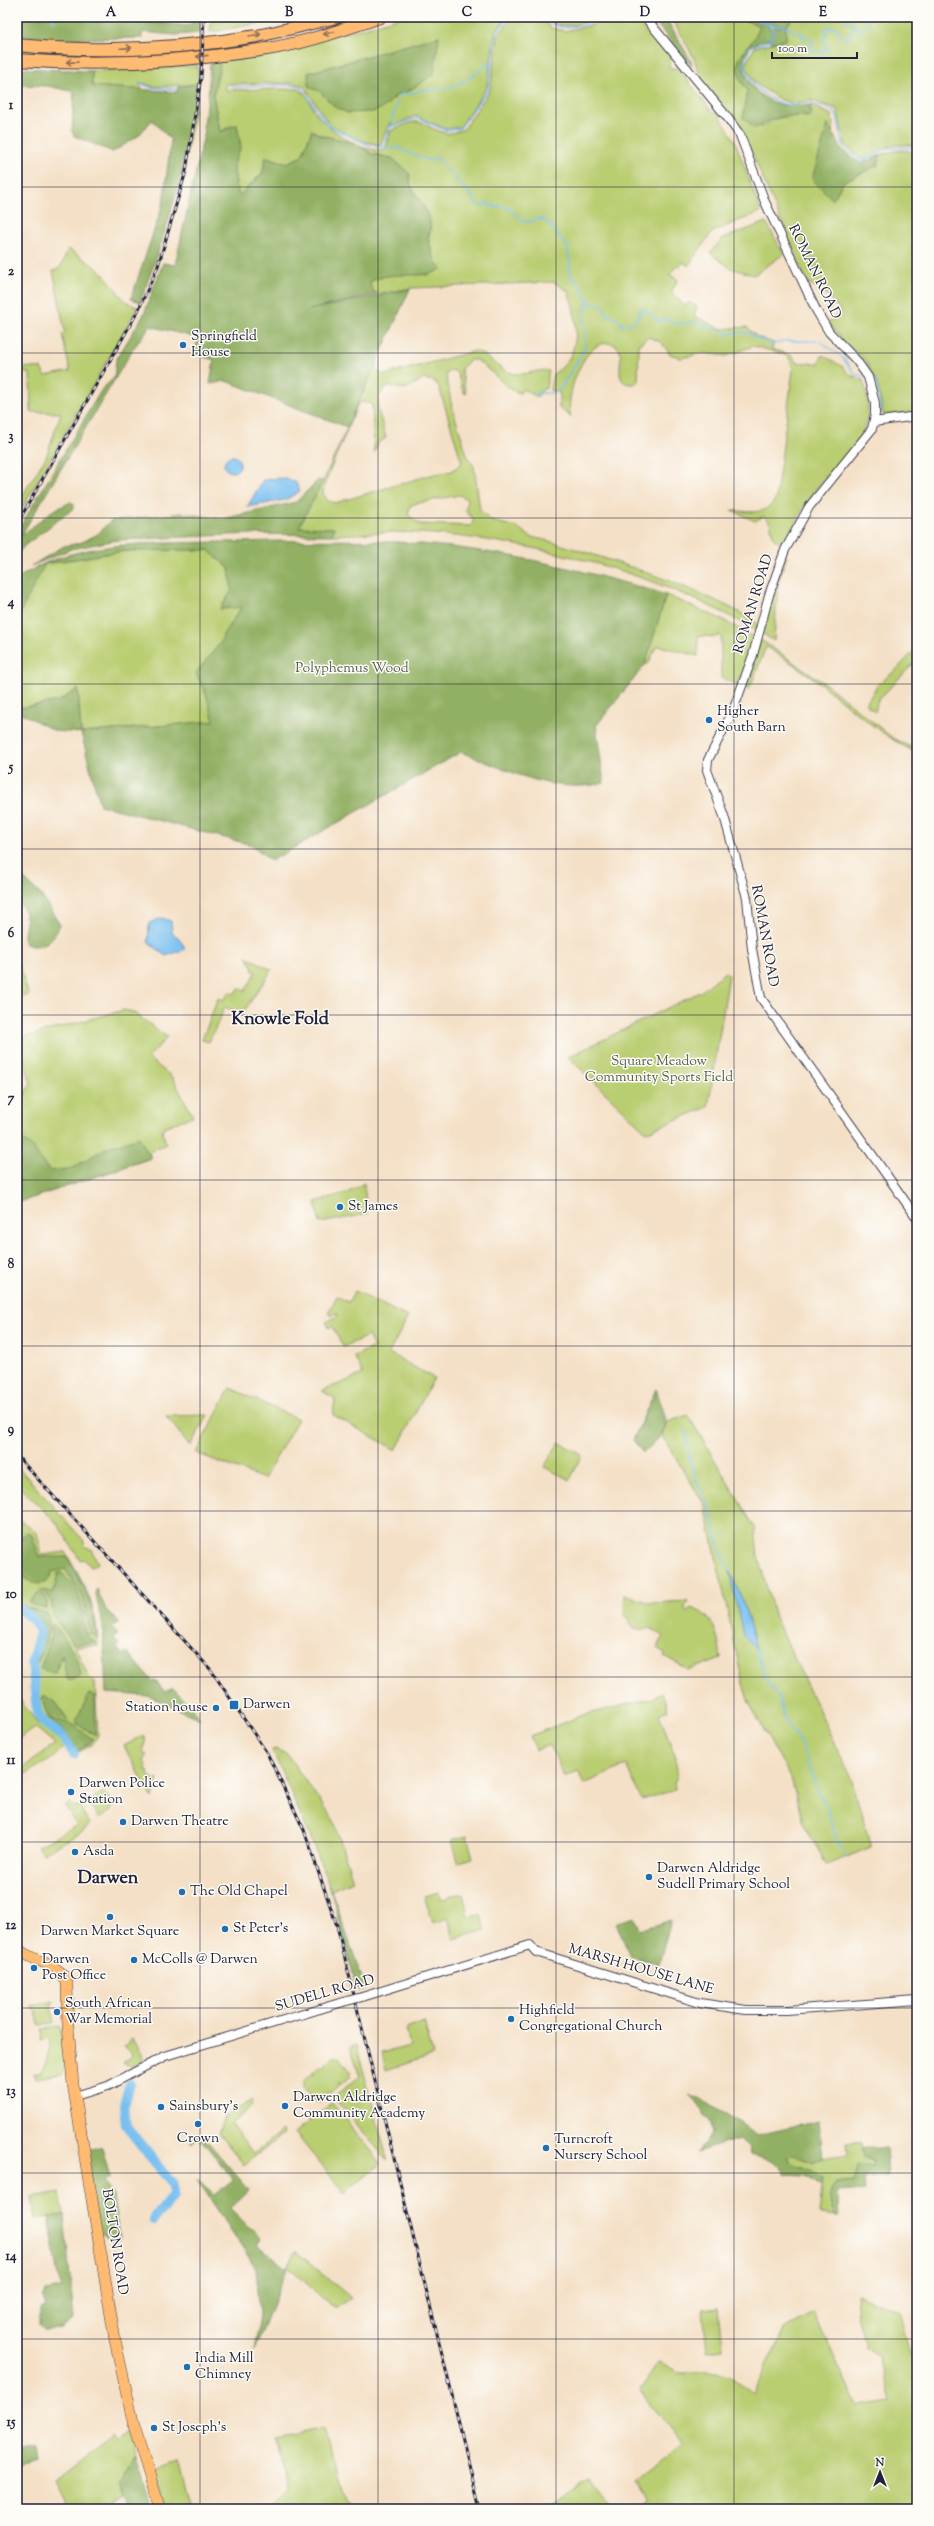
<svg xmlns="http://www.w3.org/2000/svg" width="934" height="2526" font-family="'Sorts Mill Goudy',serif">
<rect width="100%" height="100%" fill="#fdfcf7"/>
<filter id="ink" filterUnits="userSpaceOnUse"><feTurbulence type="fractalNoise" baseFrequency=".025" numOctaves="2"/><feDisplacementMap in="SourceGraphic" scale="8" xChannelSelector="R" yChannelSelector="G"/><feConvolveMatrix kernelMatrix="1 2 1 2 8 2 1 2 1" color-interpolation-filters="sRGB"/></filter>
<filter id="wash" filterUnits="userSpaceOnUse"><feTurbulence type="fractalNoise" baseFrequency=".012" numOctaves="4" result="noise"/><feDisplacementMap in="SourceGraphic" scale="16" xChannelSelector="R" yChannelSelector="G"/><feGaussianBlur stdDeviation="0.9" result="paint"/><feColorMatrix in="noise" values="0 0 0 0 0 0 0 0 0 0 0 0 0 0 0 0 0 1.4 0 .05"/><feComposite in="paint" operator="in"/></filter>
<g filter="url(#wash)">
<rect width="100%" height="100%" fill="#f4e0c6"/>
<path fill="#b9cd71" stroke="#6e7856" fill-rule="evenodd" d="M 211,17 L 297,17 L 210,32 Z
M 400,17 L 508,17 L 495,32 L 487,87 L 460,127 L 446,129 L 415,116 L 393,126 L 390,122 L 380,145 L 359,140 L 330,126 L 304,86 L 292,83 L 226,84 L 226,90 L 298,89 C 309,94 310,104 316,113 C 326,128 355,147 373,150 C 378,150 382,149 386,150 L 390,131 C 427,114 415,124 448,134 L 464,129 L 490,90 L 498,35 L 513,17 L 541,17 L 551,28 L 565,31 L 593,25 L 604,17 L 639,17 L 672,59 L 669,65 L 670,68 L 678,68 L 713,113 L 718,113 L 735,141 L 761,212 L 712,232 L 688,266 L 683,262 L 679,267 L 676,266 L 670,275 L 678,280 L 671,292 L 685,306 L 689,302 L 697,307 L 694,316 L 721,329 L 747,327 L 757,337 L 774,343 L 772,349 L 793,356 L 795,362 L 818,364 L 822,355 L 842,366 L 850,375 L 863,380 C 882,438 842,453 813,493 C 803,507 795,524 787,539 L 780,542 L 774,539 L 770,523 L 764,516 L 755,521 L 731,510 C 749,512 767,516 776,498 L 793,369 L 789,358 L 786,355 L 753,346 L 727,356 L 703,353 L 681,358 L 670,354 L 661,342 L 648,337 L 639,344 L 638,381 L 635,384 C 604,387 635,346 609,343 C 583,340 564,398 571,417 L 559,408 L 559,392 L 550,390 L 553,374 C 582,358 579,319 568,291 L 554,282 L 412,288 L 376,294 L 370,286 L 371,281 C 388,272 410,273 428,275 L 436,264 L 428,238 L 431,229 L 424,206 L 392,158 L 372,154 L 355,143 L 320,135 L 312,130 L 302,156 L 287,163 L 266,157 L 262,173 L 239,196 C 235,179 230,164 241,148 L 237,125 L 230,126 L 220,132 L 213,95 L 220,65 L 217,60 L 361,29 ZM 439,36 L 411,88 L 397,94 L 394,99 L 327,98 L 319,91 L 308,73 Z
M 549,17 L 594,17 C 583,24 565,29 553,23 Z
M 671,17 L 737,17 L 760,26 C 751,53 724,58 747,90 L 743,118 L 763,127 C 778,114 793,116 810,117 L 810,105 L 832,115 L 834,136 L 828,124 L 833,200 L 843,182 L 878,165 L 880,155 C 893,151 904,148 917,154 L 917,412 L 883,415 L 877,383 L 866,361 L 847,345 L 828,323 L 841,312 L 828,295 L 807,282 L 741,127 L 702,81 L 693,56 Z
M 793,17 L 917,17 L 917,145 L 893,145 L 863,160 L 845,145 L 837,109 L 813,101 L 791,103 L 779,99 L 755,83 L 745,65 L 755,47 L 786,40 L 785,28 Z
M 198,65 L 198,84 L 154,87 L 139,82 L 142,90 L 92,86 L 92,71 Z
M 766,222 L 784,254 L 754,275 L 730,268 L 710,253 L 722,239 Z
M 68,249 C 81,257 94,265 105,276 C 119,290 119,301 138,307 L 17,517 L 17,504 L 46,457 L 61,413 L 31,412 L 30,373 L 17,373 L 17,367 L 41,368 L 45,376 L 70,371 L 62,334 L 65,333 L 53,271 C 63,269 64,258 68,249 Z
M 475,351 C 489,355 497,369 512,373 C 526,377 538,368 549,371 L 546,388 L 542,390 L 537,397 L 523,389 L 520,393 L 512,390 L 477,360 L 470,360 L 461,369 L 466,394 L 463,392 L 457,372 L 451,370 L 446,375 L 452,407 L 468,458 L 474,466 L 480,510 L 491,521 L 517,527 L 531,537 L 549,541 C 604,558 658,574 710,598 C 727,606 743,613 758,624 L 756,631 C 660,573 532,540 420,533 C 391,531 361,534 332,535 L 334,529 L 298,527 L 323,481 L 377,362 L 377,371 L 384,375 ZM 423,379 L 434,381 L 439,387 L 462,463 L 452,471 L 430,475 L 335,503 L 328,501 L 323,493 L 324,485 L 357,406 L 361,402 L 372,404 L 374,453 L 378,443 L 386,438 L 378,409 L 379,396 L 389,386 L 405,389 ZM 459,495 L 467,499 L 466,512 L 474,519 L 471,526 L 420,524 L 408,515 L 410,506 L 414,504 Z
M 161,549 L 208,550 L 229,568 L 232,590 L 242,606 L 224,633 L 221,642 L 196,673 L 206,694 L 214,721 L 81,733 L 78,689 L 60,701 L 17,708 L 17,619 L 44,564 L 118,552 Z
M 787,556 L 778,583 L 774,641 L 763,634 L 774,587 Z
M 666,595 L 723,620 L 755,638 L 738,685 L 721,678 L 721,637 L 719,634 L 717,637 L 698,636 L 698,656 L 659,646 L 655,649 L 649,663 L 645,665 Z
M 761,640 L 827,685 L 894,739 L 917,750 L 917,753 C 883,737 856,712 827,689 C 808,673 787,660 766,647 L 749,690 L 745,686 Z
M 917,648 L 917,660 L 878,700 L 875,712 L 866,704 L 878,684 L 896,670 Z
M 246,956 L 272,970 L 242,1014 L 225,1007 L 209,1042 L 202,1040 L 218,998 L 224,1000 L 229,992 L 234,994 L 239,988 L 245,991 L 256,972 L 252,970 L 253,967 Z
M 17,960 L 29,995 L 17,999 Z
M 725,972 L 729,975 L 708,1107 L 646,1132 L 568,1057 L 702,991 Z
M 124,1010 L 133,1012 L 167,1037 L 148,1058 L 172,1077 L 193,1116 L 164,1127 L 162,1130 L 166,1144 L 149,1152 L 151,1158 L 17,1203 L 17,1109 L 31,1083 L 17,1039 Z
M 364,1183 L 367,1214 L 320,1223 L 315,1202 L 349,1192 Z
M 354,1291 L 408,1317 L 389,1353 L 434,1378 L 396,1450 L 333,1415 L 335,1399 L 322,1391 L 363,1374 L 354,1356 L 374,1347 L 368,1336 L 343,1347 L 332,1326 L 329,1328 L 326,1322 L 338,1316 L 337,1313 L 333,1315 L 328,1313 L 337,1296 L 349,1303 Z
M 230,1388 L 298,1419 L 264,1479 L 196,1453 Z
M 208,1415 L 190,1446 L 166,1416 Z
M 688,1415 L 755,1528 L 758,1556 L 775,1617 L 852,1781 L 871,1847 L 827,1865 L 803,1823 L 791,1778 L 749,1703 L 743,1684 L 705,1505 L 662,1436 L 667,1422 Z
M 559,1442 L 582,1455 L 570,1480 L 544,1467 Z
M 17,1466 L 84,1541 L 84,1546 L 91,1549 L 98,1563 L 91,1567 L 84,1559 L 80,1560 L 56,1522 L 17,1485 Z
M 17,1518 L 37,1533 L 42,1555 L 65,1552 C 85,1585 97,1605 98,1646 L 75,1647 L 89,1678 L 95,1681 L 98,1735 L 92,1745 L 77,1753 L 68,1743 L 54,1757 L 26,1774 L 21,1769 L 55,1744 L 36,1728 L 17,1739 L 17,1696 L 39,1725 L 45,1720 C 28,1699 37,1656 42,1632 L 35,1619 L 17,1606 Z
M 625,1594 L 650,1603 L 688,1601 L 685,1607 L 686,1612 L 691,1608 C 715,1615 718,1636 721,1658 L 689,1670 L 664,1656 L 665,1653 L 657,1648 L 664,1636 L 650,1628 L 636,1630 L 628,1623 L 629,1619 L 624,1615 Z
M 662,1693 L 668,1710 L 659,1714 C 664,1728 685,1773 674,1783 L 675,1790 L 641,1800 L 627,1765 L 584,1784 L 578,1771 L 564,1777 L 550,1745 L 536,1750 L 530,1736 L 583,1715 L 653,1698 Z
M 142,1736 L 146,1738 L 142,1752 L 147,1754 L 144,1761 L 147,1765 L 146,1771 L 149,1772 L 148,1776 L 152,1777 L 152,1780 L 158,1779 L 153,1799 L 124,1746 Z
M 275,1749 L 286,1753 L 334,1821 L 353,1881 L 331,1890 L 310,1836 L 272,1750 Z
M 102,1792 L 113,1801 L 111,1811 L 99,1819 L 89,1803 Z
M 70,1802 L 73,1807 L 79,1806 L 90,1824 L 79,1834 L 43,1853 L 37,1847 L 77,1825 L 65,1806 Z
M 467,1836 L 473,1858 L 458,1862 L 452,1840 Z
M 438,1892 L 442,1899 L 463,1893 L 468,1916 L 481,1914 L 485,1930 L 454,1939 L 448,1918 L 433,1923 L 424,1896 Z
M 54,2001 L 51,2006 L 54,2024 L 39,2025 L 36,2011 L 31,2006 Z
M 424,2022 L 433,2055 L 386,2070 L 382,2053 L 410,2046 L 406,2029 Z
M 60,2027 L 66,2065 L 63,2074 L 35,2078 L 34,2073 L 40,2073 L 47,2059 L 51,2039 L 41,2040 L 42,2029 Z
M 132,2039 L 142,2053 L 143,2060 C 135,2065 131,2067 123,2063 L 133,2055 L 124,2046 Z
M 356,2044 L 388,2161 L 333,2097 L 360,2076 L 350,2046 Z
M 335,2056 L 337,2058 L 339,2056 L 351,2072 L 349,2074 L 351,2076 L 341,2084 L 339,2082 L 339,2085 L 330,2093 L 326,2092 L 328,2095 L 318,2102 L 316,2100 L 314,2102 L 302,2086 L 304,2084 L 302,2082 L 312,2074 L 315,2075 L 314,2072 L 323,2065 L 326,2067 L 325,2063 Z
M 252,2100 L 253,2105 L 231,2124 L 254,2154 L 283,2130 L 284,2134 L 244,2165 L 219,2133 L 225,2117 Z
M 332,2103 L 381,2163 L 344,2193 L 295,2133 Z
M 847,2142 L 861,2142 L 863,2157 L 873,2161 L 874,2166 L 858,2164 L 855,2181 L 836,2183 L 829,2200 L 835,2216 L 819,2214 L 823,2179 L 813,2171 L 790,2163 L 787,2155 L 794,2155 L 813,2163 L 823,2158 L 848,2154 Z
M 60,2192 L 64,2215 L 35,2219 L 32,2197 Z
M 296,2251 L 351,2298 L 337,2307 L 332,2307 L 288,2266 Z
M 856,2294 L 899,2311 L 909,2350 L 917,2371 L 917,2509 L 636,2509 L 647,2499 L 635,2480 L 682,2444 L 640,2390 L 658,2363 L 680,2372 L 715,2372 L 732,2377 L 754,2394 L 784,2329 L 814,2313 L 857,2406 L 891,2401 L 880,2357 L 865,2348 L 858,2318 Z
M 718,2308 L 722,2349 L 707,2351 L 703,2310 Z
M 324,2428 L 337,2482 L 347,2500 L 361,2509 L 265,2509 L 286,2486 L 277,2438 Z
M 129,2431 L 137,2457 L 119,2481 L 123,2493 L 101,2509 L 69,2509 L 55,2481 L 112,2436 L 115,2441 Z
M 179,2462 L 191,2509 L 165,2509 L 154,2470 Z
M 588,2480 L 615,2509 L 543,2509 Z"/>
<path fill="#92b063" stroke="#5a694f" d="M 17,17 L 111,17 L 187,26 L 200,17 L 200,33 L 175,35 L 142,32 L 142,38 L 72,39 L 17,36 Z
M 651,17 L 665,17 L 691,61 L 692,67 Z
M 737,17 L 747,17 L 769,26 L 772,33 L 771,39 C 732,44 739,80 765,98 C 779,107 795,106 810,105 L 811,117 C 798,116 785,115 773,119 C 765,122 762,127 754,128 L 743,117 L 747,90 C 723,56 751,54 760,26 Z
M 755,17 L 793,17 L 787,26 L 771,24 Z
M 772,27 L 786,27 L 786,40 L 771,43 L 774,32 Z
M 439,36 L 434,74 L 409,91 L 397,94 L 386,106 L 373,112 L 348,113 L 336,108 L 319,91 L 309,87 L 308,73 Z
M 218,62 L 220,65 L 213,95 L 220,132 L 237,125 L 241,148 C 230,164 235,179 239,196 L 262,174 L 266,157 L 287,163 L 302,156 L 312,130 L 320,135 L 355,143 L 372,154 L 392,158 L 410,174 C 407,191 426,205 430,222 C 432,228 428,232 428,237 C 428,246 435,263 441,269 C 425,281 394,269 371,281 L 370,286 L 376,294 L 309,310 L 410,289 L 347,427 L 226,381 L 210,384 L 214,360 L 194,354 L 198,338 L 150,326 L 133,349 L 20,537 L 52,511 L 71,502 L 74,504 L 74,508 L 24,546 L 17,555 L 17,532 L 102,389 L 114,378 L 116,360 L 144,314 L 163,263 L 175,265 L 205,130 L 203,129 L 208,98 L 210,63 Z
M 17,68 L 92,71 L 92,86 L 177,92 L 178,87 L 198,84 C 189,160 167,231 140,302 L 131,299 L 163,204 L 171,140 L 152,120 L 138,136 L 113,152 L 74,136 L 72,131 L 74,92 L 48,86 L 17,85 Z
M 828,124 L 842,150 L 861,163 L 880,155 L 878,165 L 843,182 L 833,200 L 812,179 Z
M 318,480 L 323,481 L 299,527 L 334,528 L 332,535 L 251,534 L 117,540 L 71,549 L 31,566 L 64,546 L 80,543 L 98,534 L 110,521 L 182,513 L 223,519 L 296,502 Z
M 215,542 C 283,542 353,537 421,544 C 505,551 585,570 666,595 L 645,665 L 596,726 L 604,783 C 553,795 508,770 461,752 L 271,861 L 252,845 L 100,805 L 81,733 L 55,731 L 19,712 L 20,708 L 59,701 L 78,689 L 81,733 L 214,721 L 206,694 L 196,673 L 221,642 L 224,633 L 242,607 L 220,609 L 232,590 L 229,568 L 208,550 L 123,551 L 45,564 L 17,619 L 17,579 C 73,539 149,544 215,542 Z
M 17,872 L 41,895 L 60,925 C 54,940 41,952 24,943 C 23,925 32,916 17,901 Z
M 17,1066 L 25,1094 L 17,1109 Z
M 139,1137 L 151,1158 L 17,1203 L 17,1141 C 37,1140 38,1162 51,1171 L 72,1168 L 106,1148 Z
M 656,1389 C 668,1425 674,1426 643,1453 L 633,1440 Z
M 26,1533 L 32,1535 L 39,1557 L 67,1557 C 83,1584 95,1605 97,1638 L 90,1633 L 83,1598 L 65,1569 L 52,1572 C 47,1590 33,1584 21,1576 L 17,1577 L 17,1541 Z
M 58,1573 L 62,1573 C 68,1580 75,1588 79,1597 C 86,1613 79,1633 96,1643 L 74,1644 L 54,1617 L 51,1601 L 44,1590 L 53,1593 Z
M 97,1589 L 106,1610 L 119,1622 L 112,1627 L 118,1635 L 114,1638 L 120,1645 L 117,1648 L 122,1655 L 128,1652 L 153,1682 L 155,1680 L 165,1692 L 173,1688 L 188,1703 L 200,1719 L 148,1696 L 106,1693 L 103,1626 L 95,1591 Z
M 42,1590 L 47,1601 L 47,1609 L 30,1604 L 30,1601 Z
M 21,1605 L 48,1614 C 53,1635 45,1650 34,1667 C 38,1632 56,1635 21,1605 Z
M 52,1623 C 65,1637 78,1656 81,1675 L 73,1679 L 67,1679 L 62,1655 L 55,1673 L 40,1669 L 52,1636 Z
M 89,1694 L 95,1696 L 95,1735 L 75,1723 Z
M 44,1695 L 57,1704 L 68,1720 L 47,1714 L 42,1699 Z
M 47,1717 L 71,1724 L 93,1739 L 90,1743 L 77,1752 L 65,1732 Z
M 331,1890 L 362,1978 L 365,1989 L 357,1990 Z
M 635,1917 L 639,1930 L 671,1920 L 659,1964 L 630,1956 L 616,1923 Z
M 690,2095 L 717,2108 L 758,2135 L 819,2121 L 823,2158 L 813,2163 L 794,2155 L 787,2156 L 790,2163 L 813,2171 L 823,2179 L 822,2187 L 806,2176 L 785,2175 C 777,2160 765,2159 750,2155 L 748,2146 L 739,2139 L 697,2152 L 712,2133 L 711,2123 Z
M 197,2133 L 201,2134 L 249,2190 L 230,2208 L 261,2239 L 257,2245 L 285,2267 L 288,2266 L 254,2351 L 260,2315 L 256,2268 L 197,2179 L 215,2195 L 234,2180 L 199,2137 L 191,2143 L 191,2139 Z
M 102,2147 L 110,2178 L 104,2181 L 113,2196 L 119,2237 L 115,2242 L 98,2232 L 85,2152 Z
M 861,2148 L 886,2148 L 888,2176 L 864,2178 L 865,2190 L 837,2192 L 839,2216 L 835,2216 C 830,2204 826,2194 836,2183 L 855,2181 L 858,2164 L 874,2166 L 873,2161 L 863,2157 Z
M 64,2215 L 74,2319 L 62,2329 L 44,2330 L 40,2326 L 40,2309 L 46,2307 L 43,2298 L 46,2291 L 61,2288 L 49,2217 Z
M 35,2445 L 37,2458 L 17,2469 L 17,2449 Z
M 137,2457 L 153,2509 L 131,2509 L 119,2481 Z"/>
<path fill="#78bff0" stroke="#4d7096" d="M224 464a8 8 0 1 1 16 0a8 8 0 1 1-16 0Z
M 281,478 L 295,481 L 300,491 L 285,500 L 247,507 L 263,480 Z
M 162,918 L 171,921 L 172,933 L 179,938 L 185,948 L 183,950 L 166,956 L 148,942 L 149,923 Z
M 729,1570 L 743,1601 L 757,1649 L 743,1635 Z"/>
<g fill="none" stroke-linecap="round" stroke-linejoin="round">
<path stroke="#78bff0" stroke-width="1.5" d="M 51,17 L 55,21
M 546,17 C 554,33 587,28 598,17
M 750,17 L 770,25 L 773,33 L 771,40 L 750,47 L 744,65 C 749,84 770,104 791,105 C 805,105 816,102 830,109 C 843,116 837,134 843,145 C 847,152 856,157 863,161 L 887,148 L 917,148
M 846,21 L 854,25
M 770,25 L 788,27 L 797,34 L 802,33 L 804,39 L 809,38 L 813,41 L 813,45 L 809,46 L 810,52 L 816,51 L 821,53 L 828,49 L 824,41 L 827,33 L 825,27 L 838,28 L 838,34 L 846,39 L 852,33 L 854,25 L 862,31 L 871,17
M 139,83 L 153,88 L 176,89
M 231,87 L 290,85 L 302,88 L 327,125 L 371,146 L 383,147 L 390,127 L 418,118 L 447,131 L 460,128 L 488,89 L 496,33 L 509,17
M 390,127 L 399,96 L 402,93 L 411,94 L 422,90 L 445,89 L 465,81 L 488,64 L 492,65
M 383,147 L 392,149 L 397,147 C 406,155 419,154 429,161 L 437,158 L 444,165 L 447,171 L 456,174 L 457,182 L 466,189 L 477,205 L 484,206 L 488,202 L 491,207 L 494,205 L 497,208 L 500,205 L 510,209 L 523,221 L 533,221 L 539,218 L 549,223 L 568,248 L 571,277 L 581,286 L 585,297 L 592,304 L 602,304 L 607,315 L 618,319 L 623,326 L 633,323 L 640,315 L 638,312 L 644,309 L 660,322 L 666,319 L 676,324 L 695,322 L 728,334 L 745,332 L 771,345 L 783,341 L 820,341 L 842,357 L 856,375 L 863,376
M 872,377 L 876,383 L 881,413
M 535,396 L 537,393 L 551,393 L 560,389 L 585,349 L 584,314 L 588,300
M 686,1430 C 687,1447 691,1469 698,1484 C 702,1493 707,1501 710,1510 C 715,1527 720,1557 730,1571
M 756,1648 L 765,1677 L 779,1699 L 785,1721 L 801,1744 L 818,1791 L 828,1810 L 837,1841 L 848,1858"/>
<path stroke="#78bff0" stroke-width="10" d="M 17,1607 L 34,1620 L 40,1632 L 32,1661 L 37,1712 L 44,1723 L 62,1736 L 74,1754
M 130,2084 L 124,2105 L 126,2126 L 173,2185 L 173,2195 L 154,2220"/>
</g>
</g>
<g filter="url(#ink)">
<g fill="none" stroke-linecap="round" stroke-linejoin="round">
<defs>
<path id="tertiary" d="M 645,17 L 727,117 L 740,135 L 765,202 L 816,310 L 829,332 L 856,360 L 868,377 L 875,403 L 875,414 L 872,429 L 809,507 L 785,550 L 769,595 L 753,655 L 733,711 L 708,760 L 707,770 L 724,816 L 747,898 L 752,949 L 761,998 L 917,1218
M 874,422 L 917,416
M 362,1997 L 530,1945 L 536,1952 L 700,2003 L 746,2010 L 787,2010 L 917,2000
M 75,2096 L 108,2086 L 165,2056 L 343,2002"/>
<path id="trunk" d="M 17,1948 C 30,1962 61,1962 67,1983 L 68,2026 L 73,2084 L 115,2340 L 134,2426 L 160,2509"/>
<path id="motorway" d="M 17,45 C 95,53 179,49 257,36 C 284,31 310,23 337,17
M 17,60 C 97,66 180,62 260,50 C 300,45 342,30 380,17"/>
</defs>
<use href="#tertiary" stroke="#423e50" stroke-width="10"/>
<use href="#trunk" stroke="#423e50" stroke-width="12"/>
<use href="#motorway" stroke="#423e50" stroke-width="14"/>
<use href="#tertiary" stroke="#fff" stroke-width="8"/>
<use href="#trunk" stroke="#febb71" stroke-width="11"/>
<use href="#motorway" stroke="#febb71" stroke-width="12"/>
<defs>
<path id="rail" d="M 17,524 L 138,311 L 158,266 L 186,171 L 201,77 L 204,17
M 17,1456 L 211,1670 L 267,1753 L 304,1830 L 337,1926 L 480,2509"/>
</defs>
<use href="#rail" stroke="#22223b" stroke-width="3"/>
<use href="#rail" stroke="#fdfcf7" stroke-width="1.5" stroke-dasharray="4.5" stroke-linecap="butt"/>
<defs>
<path id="tertiary-bridge" d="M 343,2002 L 362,1997"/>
</defs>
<use href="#tertiary-bridge" stroke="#423e50" stroke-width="10" stroke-linecap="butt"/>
<use href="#tertiary-bridge" stroke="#fff" stroke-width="8"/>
</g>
<defs><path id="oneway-shaft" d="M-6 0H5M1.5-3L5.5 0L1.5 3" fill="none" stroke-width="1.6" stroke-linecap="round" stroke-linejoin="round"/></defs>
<g stroke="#906e56">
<use href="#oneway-shaft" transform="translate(329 33) rotate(166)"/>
<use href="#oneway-shaft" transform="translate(255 35) rotate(-9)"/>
<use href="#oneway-shaft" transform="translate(126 48) rotate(-2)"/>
<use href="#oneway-shaft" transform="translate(202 56) rotate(174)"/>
<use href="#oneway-shaft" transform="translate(72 62) rotate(-179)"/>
</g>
</g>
<path fill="none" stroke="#22223b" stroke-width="1" stroke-opacity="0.55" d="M 200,17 L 200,2509M 378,17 L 378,2509M 556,17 L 556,2509M 734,17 L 734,2509M 17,187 L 917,187M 17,353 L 917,353M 17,518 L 917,518M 17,684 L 917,684M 17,849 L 917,849M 17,1015 L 917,1015M 17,1180 L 917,1180M 17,1346 L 917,1346M 17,1511 L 917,1511M 17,1677 L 917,1677M 17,1842 L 917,1842M 17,2008 L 917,2008M 17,2173 L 917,2173M 17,2339 L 917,2339"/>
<g fill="#1f6fb2" stroke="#fdfcf7" stroke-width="1.5">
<circle cx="183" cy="345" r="4"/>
<circle cx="709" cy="720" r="4"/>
<circle cx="340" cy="1207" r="4"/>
<rect x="229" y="1700" width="10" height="10" rx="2"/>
<circle cx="216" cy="1708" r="4"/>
<circle cx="71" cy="1792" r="4"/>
<circle cx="123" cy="1822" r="4"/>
<circle cx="75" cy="1852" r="4"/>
<circle cx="649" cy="1877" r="4"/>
<circle cx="182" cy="1892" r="4"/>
<circle cx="110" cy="1917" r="4"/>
<circle cx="225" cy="1929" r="4"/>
<circle cx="134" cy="1960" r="4"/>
<circle cx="34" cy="1968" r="4"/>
<circle cx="57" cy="2012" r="4"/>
<circle cx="511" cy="2019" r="4"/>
<circle cx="285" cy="2106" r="4"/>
<circle cx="161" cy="2107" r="4"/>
<circle cx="198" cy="2124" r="4"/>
<circle cx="546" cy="2148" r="4"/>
<circle cx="187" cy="2367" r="4"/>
<circle cx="154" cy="2428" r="4"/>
</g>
<g text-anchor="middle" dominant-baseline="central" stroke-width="3" stroke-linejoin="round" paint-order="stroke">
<g font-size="14" fill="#22223b" stroke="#fdfcf7">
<text transform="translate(814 272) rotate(64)">ROMAN ROAD</text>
<text transform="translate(754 604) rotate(-73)">ROMAN ROAD</text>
<text transform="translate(764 936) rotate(80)">ROMAN ROAD</text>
<text transform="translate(641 1970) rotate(16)">MARSH HOUSE LANE</text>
<text transform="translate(325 1994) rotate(-16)">SUDELL ROAD</text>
<text transform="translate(114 2242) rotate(81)">BOLTON ROAD</text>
</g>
<g font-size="14" fill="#22223b" stroke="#fdfcf7" text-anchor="start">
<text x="191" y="337">Springfield<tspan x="191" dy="16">House</tspan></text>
<text x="717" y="712">Higher<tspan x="717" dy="16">South Barn</tspan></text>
<text x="348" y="1207">St James</text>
<text x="243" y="1705">Darwen</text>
<text x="208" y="1708" text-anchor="end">Station house</text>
<text x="79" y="1784">Darwen Police<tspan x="79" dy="16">Station</tspan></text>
<text x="131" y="1822">Darwen Theatre</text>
<text x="83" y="1852">Asda</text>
<text x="657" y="1869">Darwen Aldridge<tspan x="657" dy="16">Sudell Primary School</tspan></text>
<text x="190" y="1892">The Old Chapel</text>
<text x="233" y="1929">St Peter's</text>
<text x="110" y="1932" text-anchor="middle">Darwen Market Square</text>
<text x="42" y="1960">Darwen<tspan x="42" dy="16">Post Office</tspan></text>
<text x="142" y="1960">McColls @ Darwen</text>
<text x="65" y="2004">South African<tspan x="65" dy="16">War Memorial</tspan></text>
<text x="519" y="2011">Highfield<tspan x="519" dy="16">Congregational Church</tspan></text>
<text x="293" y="2098">Darwen Aldridge<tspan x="293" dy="16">Community Academy</tspan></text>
<text x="169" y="2107">Sainsbury's</text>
<text x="198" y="2139" text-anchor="middle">Crown</text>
<text x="554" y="2140">Turncroft<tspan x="554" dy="16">Nursery School</tspan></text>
<text x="195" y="2359">India Mill<tspan x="195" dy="16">Chimney</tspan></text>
<text x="162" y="2428">St Joseph's</text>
</g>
<g font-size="14" fill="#575e4e" stroke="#fdfcf7">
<text x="352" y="669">Polyphemus Wood</text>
<text x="659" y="1062">Square Meadow<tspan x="659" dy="16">Community Sports Field</tspan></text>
</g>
<g font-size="18" font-weight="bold" fill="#22223b" stroke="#fdfcf7">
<text x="280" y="1020">Knowle Fold</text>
<text x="108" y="1879">Darwen</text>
</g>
</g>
<rect width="934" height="2526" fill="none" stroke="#fdfcf7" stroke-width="44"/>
<g transform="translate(880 2472)" stroke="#fdfcf7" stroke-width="3" paint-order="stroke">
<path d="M0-3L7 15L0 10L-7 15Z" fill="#22223b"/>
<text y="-6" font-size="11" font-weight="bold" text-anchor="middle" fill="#22223b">N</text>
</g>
<path d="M772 52v6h85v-6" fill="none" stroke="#22223b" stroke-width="2"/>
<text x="778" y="52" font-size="12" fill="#22223b" stroke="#fdfcf7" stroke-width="3" paint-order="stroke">100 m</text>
<rect x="22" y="22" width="890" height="2482" fill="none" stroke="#22223b" stroke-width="1.5"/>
<g font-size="13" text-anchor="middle" font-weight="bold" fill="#22223b">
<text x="111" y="16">A</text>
<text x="289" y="16">B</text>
<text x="467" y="16">C</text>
<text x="645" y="16">D</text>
<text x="823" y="16">E</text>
<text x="11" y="109">1</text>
<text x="11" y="275">2</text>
<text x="11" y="440">3</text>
<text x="11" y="606">4</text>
<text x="11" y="771">5</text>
<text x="11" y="937">6</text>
<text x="11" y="1102">7</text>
<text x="11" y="1268">8</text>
<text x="11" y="1433">9</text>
<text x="11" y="1598">10</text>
<text x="11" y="1764">11</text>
<text x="11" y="1929">12</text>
<text x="11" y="2095">13</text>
<text x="11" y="2260">14</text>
<text x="11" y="2426">15</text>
</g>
</svg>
